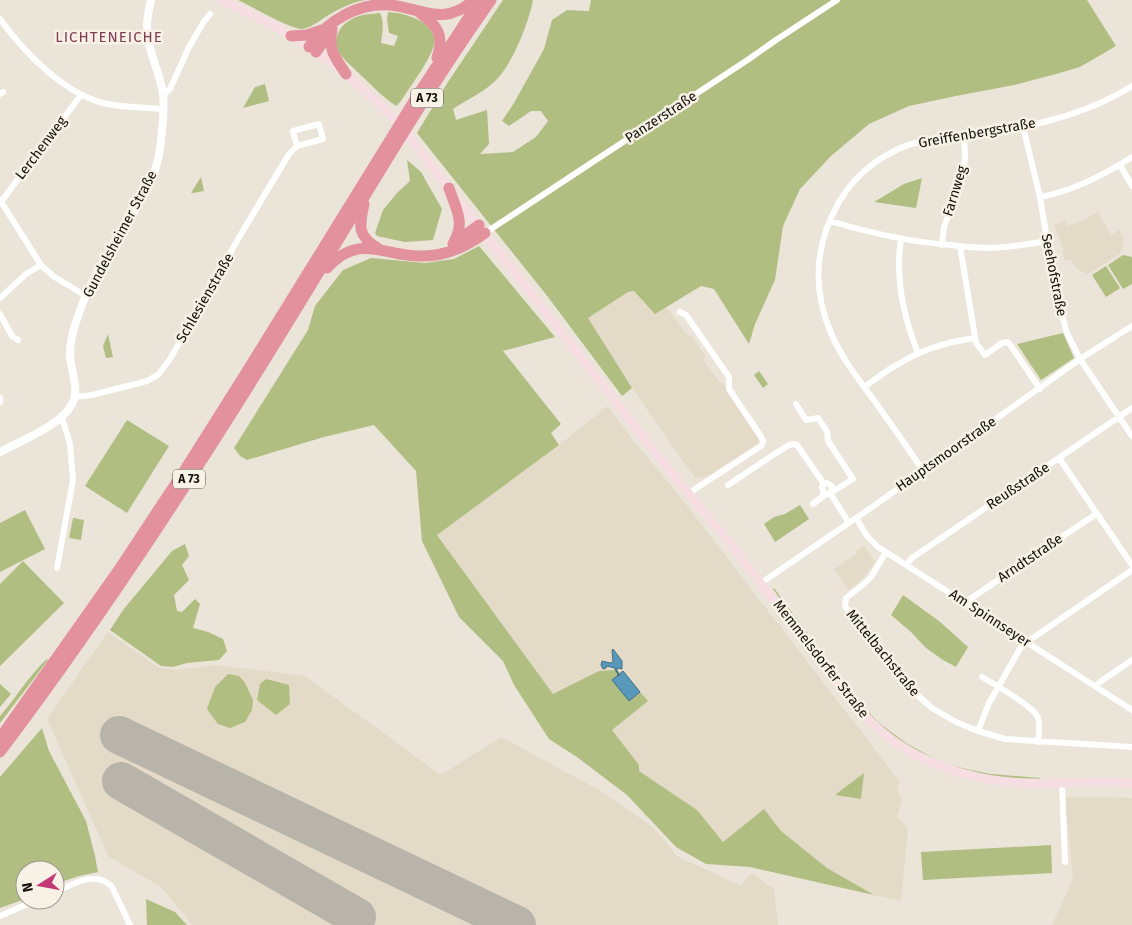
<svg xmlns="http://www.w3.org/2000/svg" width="1132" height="925" font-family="'Fira Sans',sans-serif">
<rect width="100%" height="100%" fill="#eae4d9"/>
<path fill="#e3dac7" d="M 1098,212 L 1111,235 L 1119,230 L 1124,239 L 1121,253 L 1088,274 L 1078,270 L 1070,259 L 1065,260 L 1062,252 L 1064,251 L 1058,234 L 1057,234 L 1054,225 L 1065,221 L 1067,226 L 1086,219 Z
M 634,291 L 655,313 L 666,307 L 688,336 L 691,335 L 706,357 L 703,359 L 720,383 L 722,382 L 760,442 L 710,475 L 695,478 L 632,388 L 588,318 L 628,292 Z
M 608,406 L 629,435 L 681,498 L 900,782 L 897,790 L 902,800 L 897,816 L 908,829 L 901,901 L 874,895 L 827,868 L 781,831 L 764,810 L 723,843 L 696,810 L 639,771 L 553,694 L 437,534 L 559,445 Z
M 864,546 L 875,562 L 862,579 L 849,590 L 834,569 L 857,554 L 856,551 Z
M 108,632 L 159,668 L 178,670 L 215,665 L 305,676 L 441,775 L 501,737 L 599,790 L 653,827 L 677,856 L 741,886 L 751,873 L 774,889 L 778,925 L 193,925 L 160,886 L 109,857 L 47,719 Z
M 1065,797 L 1132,798 L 1132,925 L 1052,925 L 1073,879 Z"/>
<path fill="#b1be81" d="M 238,0 L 365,0 C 353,2 343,7 332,13 C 324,17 312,28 302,29 C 290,29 251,6 238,0 Z
M 503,0 L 533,0 C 529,22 513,62 498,78 C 486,91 468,99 453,109 L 456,120 L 487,110 L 489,144 L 480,154 L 513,152 L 536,137 L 548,121 L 541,111 L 531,111 L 509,126 L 502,121 L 514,103 L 544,49 L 552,20 L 567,10 L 589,11 L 591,0 L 1087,0 L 1116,46 L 1080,67 L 1056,74 L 1014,85 L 956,96 L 909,106 L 869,124 L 831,156 L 800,189 L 783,226 L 775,280 L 755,324 L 749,344 L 714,289 L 701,286 L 655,314 L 634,291 L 628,292 L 588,318 L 632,388 L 622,396 L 548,297 L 417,133 L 448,82 Z
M 388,12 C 405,13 438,22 434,44 C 432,58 409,88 401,101 L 396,106 C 384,98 374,88 364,78 C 357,71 344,60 339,53 C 331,39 340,24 354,18 C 361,14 372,14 380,13 C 385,23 382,33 381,43 L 394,46 L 398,36 L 389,33 L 387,19 Z
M 265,84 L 269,101 L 243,108 L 255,87 Z
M 407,160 L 421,172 L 442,209 L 433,240 L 405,242 L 377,236 L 375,233 L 383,210 L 397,193 L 410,181 Z
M 201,177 L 204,191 L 193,193 L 191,193 Z
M 922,178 L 916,208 L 874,202 L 904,184 Z
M 479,246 L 555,337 L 503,351 L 561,424 L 551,433 L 559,445 L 437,535 L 553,694 L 599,671 L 616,670 L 619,675 L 612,680 L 629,700 L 640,692 L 648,701 L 612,730 L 639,765 L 639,771 L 697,810 L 723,842 L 764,809 L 781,831 L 827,868 L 874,895 L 750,867 L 706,864 L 676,847 L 627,795 L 577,757 L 549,739 L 514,685 L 503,661 L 459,617 L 422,541 L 416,471 L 374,425 L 324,437 L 247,460 L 240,456 L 234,448 L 308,330 L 315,306 L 343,270 L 371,258 L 425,263 L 454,259 Z
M 1123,255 L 1132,257 L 1132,284 L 1123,289 L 1108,265 Z
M 1106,266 L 1120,288 L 1106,297 L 1092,275 Z
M 1063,333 L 1074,358 L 1041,380 L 1017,344 Z
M 108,334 L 113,357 L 106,358 L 103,346 Z
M 759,371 L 768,384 L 763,388 L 754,375 Z
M 127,420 L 169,446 L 127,513 L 85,486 Z
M 800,505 L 809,519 L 775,542 L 764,524 L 774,517 L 785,514 Z
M 25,510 L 45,549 L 0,572 L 0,523 Z
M 73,518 L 84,520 L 81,540 L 69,538 Z
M 185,544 L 189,556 L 182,565 L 189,580 L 174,595 L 177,611 L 182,612 L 195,599 L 200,604 L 193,628 L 208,632 L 223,639 L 227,651 L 219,660 L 187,663 L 173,667 L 161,666 L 110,630 L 123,610 L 172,551 Z
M 23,561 L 64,603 L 0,666 L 0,584 Z
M 774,588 L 855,698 L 879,723 L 906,743 L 933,758 L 949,765 L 971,770 L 991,774 L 1040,778 L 1040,779 L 994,777 L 943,764 L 899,741 L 883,728 L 852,697 L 773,589 Z
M 903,595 L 939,621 L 968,647 L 956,667 L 943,660 L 926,648 L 911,632 L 891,615 Z
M 47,659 L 48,660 L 0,723 L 0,716 C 16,698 29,675 47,659 Z
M 228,674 L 239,676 L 245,683 L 253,700 L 252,710 L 245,722 L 230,728 L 218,724 L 207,709 L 215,687 Z
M 266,679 L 289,685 L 290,704 L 276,715 L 257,700 L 260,684 Z
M 0,684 L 11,694 L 0,707 Z
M 42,728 L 49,751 L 86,821 L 95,856 L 98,872 L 79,876 L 55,884 L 55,870 L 25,870 L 25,887 L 22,900 L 0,908 L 0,777 Z
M 864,773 L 861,799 L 835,795 Z
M 1051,845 L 1052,873 L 923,880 L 921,852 Z
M 146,899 L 175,912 L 187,925 L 147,925 Z"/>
<path fill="#5899bb" stroke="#437086" d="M 613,649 L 622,661 L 622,669 L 617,668 L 617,670 L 615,670 L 615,668 L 607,666 L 606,668 L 603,669 L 601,665 L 602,661 L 610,663 L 613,662 L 612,650 Z
M 623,671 L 640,692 L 629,701 L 612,680 Z"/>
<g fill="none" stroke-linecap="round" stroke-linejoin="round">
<path stroke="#437086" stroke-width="2" d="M 616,670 L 619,675"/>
<path stroke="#b9b4aa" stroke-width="38" d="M 119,735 L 517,925
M 121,781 L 357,917"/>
<path stroke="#fff" stroke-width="6" d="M 0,19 C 24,52 62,92 103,103 C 123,108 143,107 164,109
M 0,94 L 3,92
M 163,95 L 170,89 L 189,47 L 203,23 L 210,14
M 1023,127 L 1040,197 L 1056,294 L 1067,333 L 1080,359 L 1132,436
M 1120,165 L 1132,186
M 1040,197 C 1073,191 1104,175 1132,157
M 0,200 L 41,265 L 53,276 L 86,296
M 1,202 L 81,95
M 830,221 C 870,233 910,242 951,245 C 964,247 977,248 989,248 C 1009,248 1028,244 1047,241
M 485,233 L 749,59 L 776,40 L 837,0
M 901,239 C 895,279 903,316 918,353
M 942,245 L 944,227 L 958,189 L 964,169 L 965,155 L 964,137
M 960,246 L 976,343 L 985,355 L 1002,343 L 1007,342 L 1009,343 L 1040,389
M 0,298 L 26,274 L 41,265
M 680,312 L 686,315 L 729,377 L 729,389 L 762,438 L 763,442 L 761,446 L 689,493
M 0,314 L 12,336 L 18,340
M 864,387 C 875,380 885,371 897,365 C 920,350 947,342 974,338
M 75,397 L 92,395 L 147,381 L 158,375 L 170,359 L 241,234 L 289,154 L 297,146 L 323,139 L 319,124 L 293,131 L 297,146
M 0,398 L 0,402
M 796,404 L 806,420 L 818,418 L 827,431 L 828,441 L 853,479 L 832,492
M 1059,458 L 1132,565
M 923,471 C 907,446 890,423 873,399 C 858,379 841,357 831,333 C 812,289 815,244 839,202 C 857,171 888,149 922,141 C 937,138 952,139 967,137 C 1024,128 1083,117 1132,86
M 728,485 L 773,455 L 789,445 L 794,444 L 797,445 L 824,484
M 830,493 L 832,492 L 832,486 L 827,483 L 824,484 L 822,487 L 823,492 L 826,494 L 830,493 L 849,523
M 813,504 L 826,494
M 856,518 L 867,536 L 878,547 L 1132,710
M 886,552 L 871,577 L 865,583 L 846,598 L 845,606 L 855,621 L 904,683 L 932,708 L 956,722 L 978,731 L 1005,739 L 1132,747
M 906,565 L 912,558 L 1132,408
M 57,568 L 73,480 L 70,444 L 64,424 L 61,418
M 761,583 L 875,505 L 1080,359 L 1132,326
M 966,603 L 970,599 L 1096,514
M 1027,642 L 1132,570
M 982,677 C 994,684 1035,707 1038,718 C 1040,725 1039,734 1038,742
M 1096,686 L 1100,682 L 1132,660
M 978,731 L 989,703 L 1025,640
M 1062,783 L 1065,862
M 55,892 C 72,885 96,869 112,887 L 130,925
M 0,916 L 37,900"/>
<path stroke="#fff" stroke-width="8" d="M 0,452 C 20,441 62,425 72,404 C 80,390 71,372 70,356 C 70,344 73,330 77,319 C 87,288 103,261 119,234 C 136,208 156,181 160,149 C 162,131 165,111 163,93 C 159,70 147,49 147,26 C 147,17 149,9 151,0"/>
<path stroke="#f6dee2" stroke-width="9" d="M 220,0 C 287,27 349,70 398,123 L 665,465 L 732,546 L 843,691 C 851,700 859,710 868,719 C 908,760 965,780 1022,783 C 1059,784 1095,781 1132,783"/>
<path stroke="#e2919d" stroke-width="11" d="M 420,13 C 439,27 444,35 437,58
M 332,29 C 328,51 335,57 346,74
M 291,36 L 307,35 L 322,30
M 309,47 C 327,21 358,2 391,5 C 424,9 443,27 474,0
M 316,52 L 331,31
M 449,188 C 456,210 466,222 453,244
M 364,204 C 359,227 357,236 379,249
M 456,242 L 479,225
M 327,268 C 361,231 385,258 424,256 C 447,256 467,246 485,233
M 0,738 L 118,571 L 186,468 L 246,373 L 421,90 L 480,0
M 0,752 C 113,602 215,443 313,282 C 370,187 427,91 491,0"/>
</g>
<g text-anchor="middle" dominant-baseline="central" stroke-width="5" stroke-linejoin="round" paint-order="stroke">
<g fill="#f8f2e6" stroke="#57544d" stroke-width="1">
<rect x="411" y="88.5" width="32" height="19" rx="4"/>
<rect x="173" y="469.5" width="32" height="19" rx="4"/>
</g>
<g font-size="12" font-weight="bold" fill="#12100c">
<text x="427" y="98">A 73</text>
<text x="189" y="479">A 73</text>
</g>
<g font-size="14" fill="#12100c" stroke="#f8f2e6">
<text transform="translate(661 117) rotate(-33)">Panzerstraße</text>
<text transform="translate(977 133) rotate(-10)">Greiffenbergstraße</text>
<text transform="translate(41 148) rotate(-53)">Lerchenweg</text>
<text transform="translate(955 191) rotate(-73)">Farnweg</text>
<text transform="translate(120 234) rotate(-62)">Gundelsheimer Straße</text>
<text transform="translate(1054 275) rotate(79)">Seehofstraße</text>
<text transform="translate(205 298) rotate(-60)">Schlesienstraße</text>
<text transform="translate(946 454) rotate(-35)">Hauptsmoorstraße</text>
<text transform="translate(1018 486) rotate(-34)">Reußstraße</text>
<text transform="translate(1030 558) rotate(-34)">Arndtstraße</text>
<text transform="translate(990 618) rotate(33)">Am Spinnseyer</text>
<text transform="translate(883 653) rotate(51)">Mittelbachstraße</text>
<text transform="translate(821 659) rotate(52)">Memmelsdorfer Straße</text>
</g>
<g font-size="15" letter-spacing="1" fill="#823d57" stroke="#f8f2e6">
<text x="109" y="37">LICHTENEICHE</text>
</g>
</g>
<g transform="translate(40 885) rotate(259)"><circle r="24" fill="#f8f2e6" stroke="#9c988f"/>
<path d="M0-4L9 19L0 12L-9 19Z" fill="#c23975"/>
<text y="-8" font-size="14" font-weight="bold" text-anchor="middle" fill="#12100c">N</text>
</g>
</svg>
